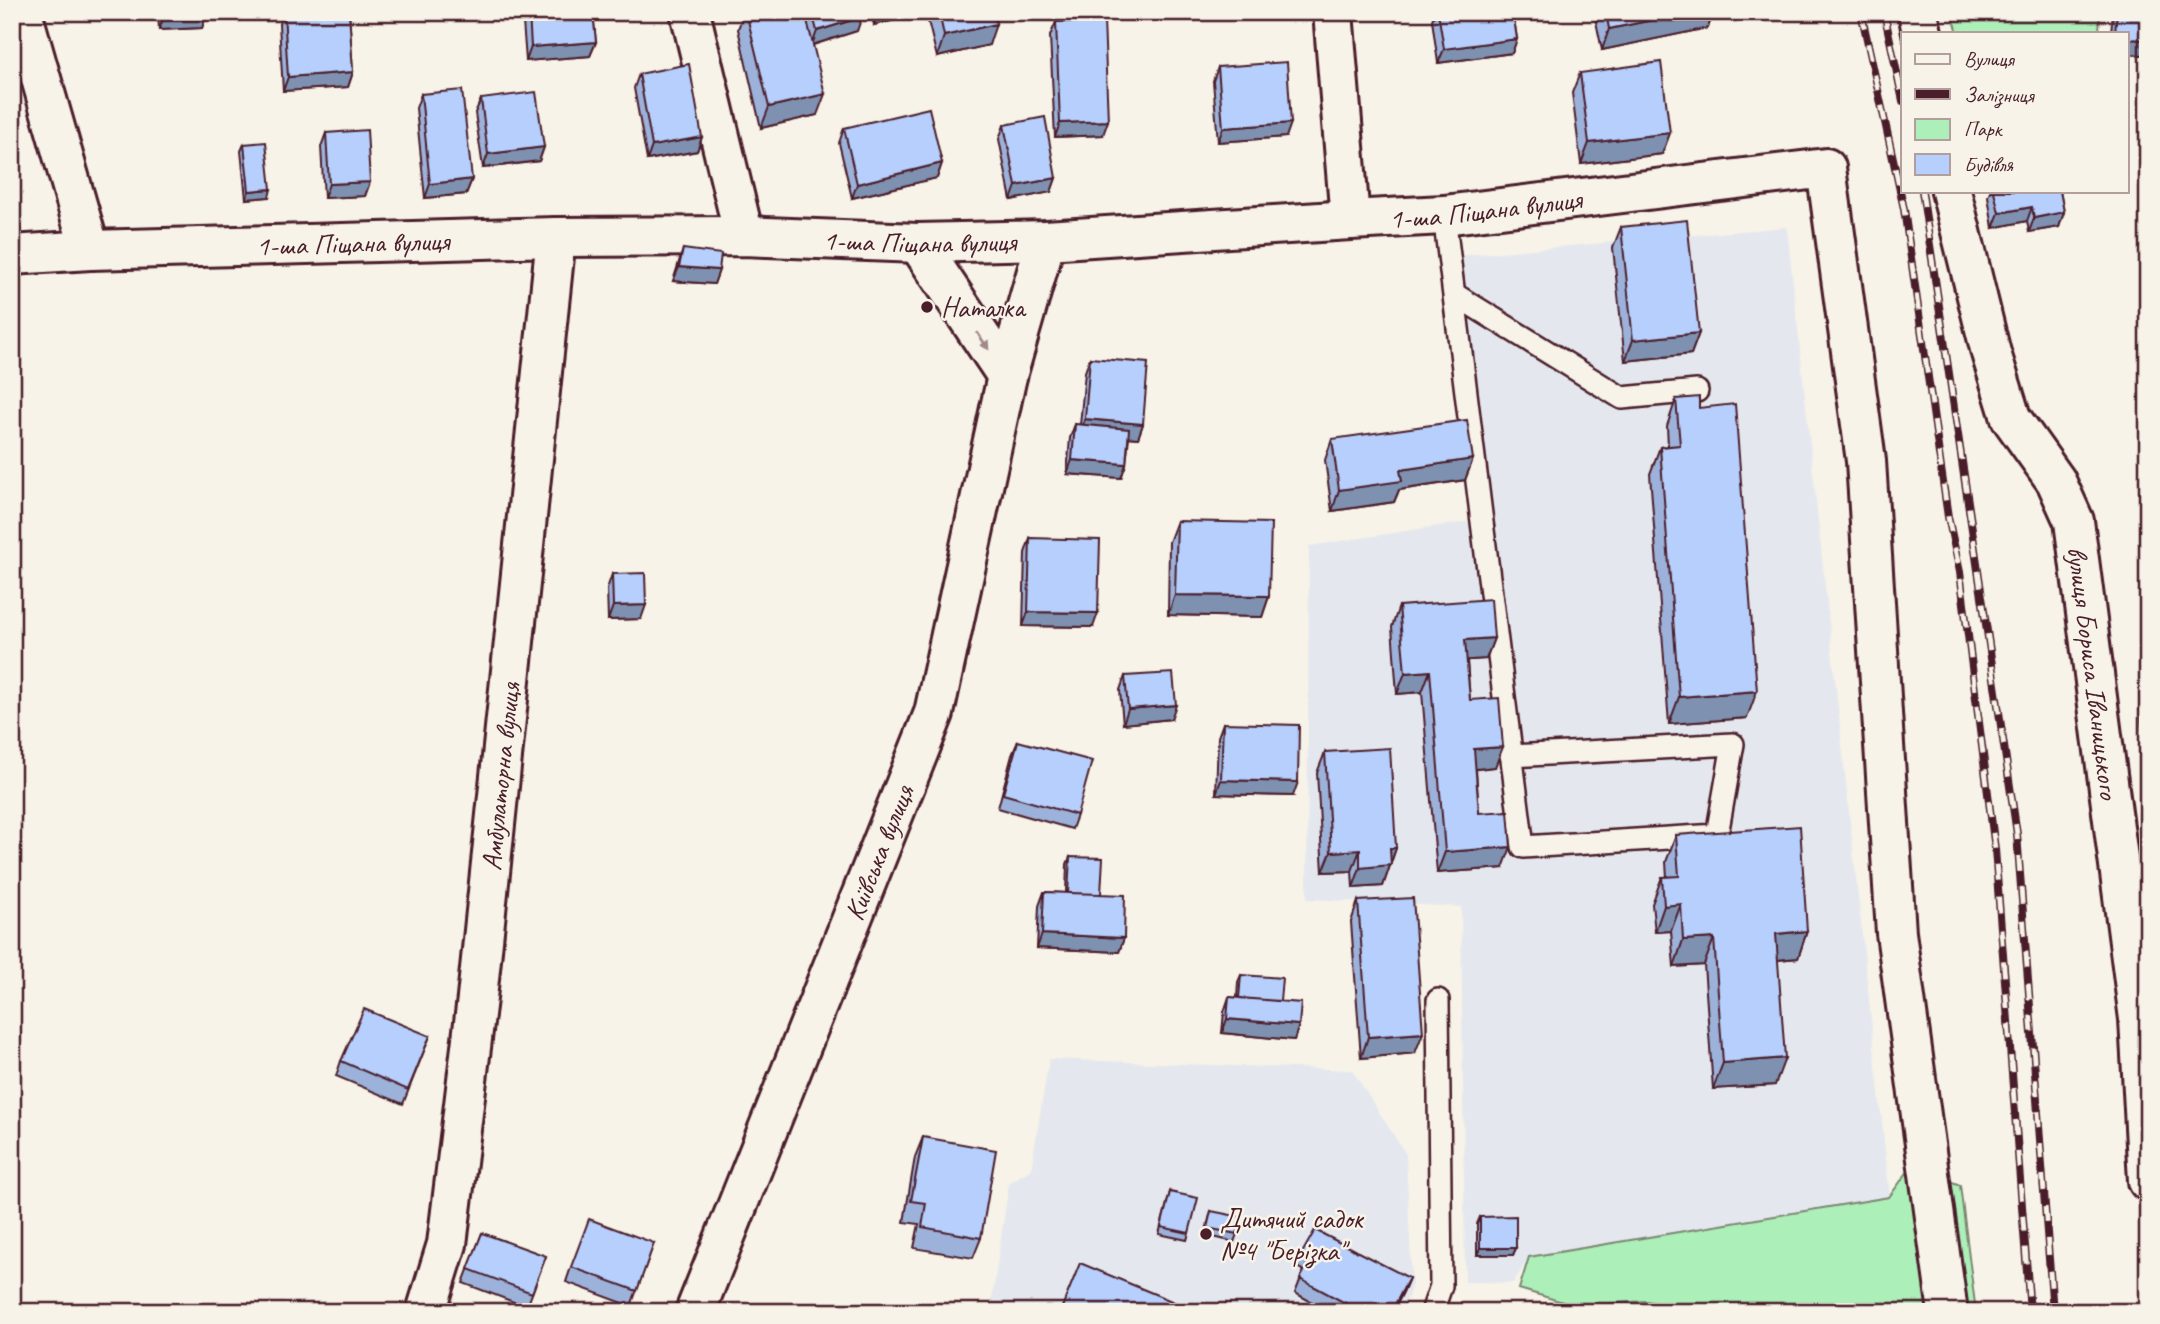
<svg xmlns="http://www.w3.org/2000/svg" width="2160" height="1324" font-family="Caveat,sans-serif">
<rect width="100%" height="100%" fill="#f7f3e8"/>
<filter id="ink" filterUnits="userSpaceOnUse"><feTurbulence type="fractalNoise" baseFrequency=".0143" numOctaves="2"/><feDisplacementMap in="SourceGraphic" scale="14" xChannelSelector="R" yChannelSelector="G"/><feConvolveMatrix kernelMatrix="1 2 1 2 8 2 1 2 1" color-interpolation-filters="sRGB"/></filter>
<g filter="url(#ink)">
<path fill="#e4e8ee" d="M 1787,227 L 1890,1197 L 1530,1257 L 1513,1283 L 1465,1282 L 1461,907 L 1307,899 L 1309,546 L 1490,518 L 1454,256 Z
M 1049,1059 L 1352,1070 L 1406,1154 L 1412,1284 L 1403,1312 L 990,1312 L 1009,1183 L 1031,1169 Z"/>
<path fill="#acefb8" stroke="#7b8772" stroke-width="2" d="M 1952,12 L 2100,12 L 2099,33 L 1958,33 Z
M 1912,1166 L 1960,1185 L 1976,1312 L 1700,1312 L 1646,1301 L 1576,1306 L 1519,1289 L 1529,1257 L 1889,1197 Z"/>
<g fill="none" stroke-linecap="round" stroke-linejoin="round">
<defs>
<path id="service" d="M 1444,215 C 1470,426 1496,636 1523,847 L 1717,835 L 1733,744 L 1511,756
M 1454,294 L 1622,398 L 1697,391
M 1432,1312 L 1441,1286 L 1438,1000"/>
<g id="minor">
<path d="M 22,12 L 90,250"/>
<path d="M 690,12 L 744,236"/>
<path d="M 1333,12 L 1350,220"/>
<path d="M 1918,12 L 1922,33"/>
<path id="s1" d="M 1951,191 L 1991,353 L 2011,418 L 2056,481 L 2074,521 L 2139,1019 L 2148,1181"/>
<path d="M 918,243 L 1007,376 L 1046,240"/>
<path id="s2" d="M 12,255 L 90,250 L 556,237 L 744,236 L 918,243 L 1046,240 L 1350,220 L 1444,215 L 1826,168 L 1866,461 L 1896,933 L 1948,1312"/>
<path id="s3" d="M 426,1312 L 447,1244 L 477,998 L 556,237"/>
<path id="s4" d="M 695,1312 L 934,713 L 1007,376"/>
</g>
</defs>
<use href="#service" stroke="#4a1f2b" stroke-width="26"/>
<use href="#minor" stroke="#4a1f2b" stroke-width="44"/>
<use href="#service" stroke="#f7f3e8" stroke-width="21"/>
<use href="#minor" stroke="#f7f3e8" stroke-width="38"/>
<defs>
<path id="rail" d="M 1861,12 L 1904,209 L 1948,517 L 1960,572 L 1995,849 L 2030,1312
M 1884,12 L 1903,101
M 1922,191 L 2017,834 L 2053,1312"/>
</defs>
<use href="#rail" stroke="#4a1f2b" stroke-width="8"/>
<use href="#rail" stroke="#f7f3e8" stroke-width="5" stroke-dasharray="16" stroke-linecap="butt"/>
</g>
<path fill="#9db2da" stroke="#4a1f2b" stroke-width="2" d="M 158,12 L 207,12 L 202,28 L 159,30 Z
M 283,12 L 349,12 L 353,72 L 348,87 L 283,91 L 279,24 Z
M 527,12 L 593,12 L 596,42 L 590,56 L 526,61 L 523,22 Z
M 744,12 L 860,12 L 857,31 L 813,45 L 817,115 L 761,128 L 738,29 Z
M 871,12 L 994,12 L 989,45 L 937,57 L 926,13 L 874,25 Z
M 1435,12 L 1513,12 L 1517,39 L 1512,53 L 1438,63 L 1432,20 Z
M 1594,12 L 1713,12 L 1708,28 L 1602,50 Z
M 2113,12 L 2148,12 L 2148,43 L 2143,55 L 2127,54 L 2127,33 L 2111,33 Z
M 1056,22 L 1103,135 L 1055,137 L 1050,36 Z
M 1218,67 L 1286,137 L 1218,142 L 1213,81 Z
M 1580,73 L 1670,133 L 1662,154 L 1581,164 L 1572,93 Z
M 639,74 L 702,137 L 697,151 L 647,160 L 634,88 Z
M 421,94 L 472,179 L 466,194 L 425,198 L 416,108 Z
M 481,99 L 544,147 L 539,161 L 483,168 L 475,113 Z
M 1004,125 L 1056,178 L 1051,192 L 1011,200 L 999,139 Z
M 844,128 L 942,163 L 937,178 L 852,198 L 839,143 Z
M 326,133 L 370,182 L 365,196 L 324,198 L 321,147 Z
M 244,144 L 269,197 L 246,199 L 241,151 Z
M 1990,191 L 2060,191 L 2064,212 L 2059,227 L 2029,232 L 2027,221 L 1993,228 L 1988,196 Z
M 1621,227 L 1699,333 L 1691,354 L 1625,361 L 1613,248 Z
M 683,249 L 719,270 L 714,284 L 673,281 Z
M 1090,358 L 1143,424 L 1138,438 L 1129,437 L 1126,464 L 1121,478 L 1067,474 L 1070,438 L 1075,424 L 1080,425 L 1085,372 Z
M 1676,399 L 1699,408 L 1747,718 L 1669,724 L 1650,474 L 1660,447 L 1668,446 L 1667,426 Z
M 1332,439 L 1473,459 L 1465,480 L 1399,490 L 1394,502 L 1332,511 L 1325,460 Z
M 1177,521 L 1269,596 L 1262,617 L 1168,615 L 1169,542 Z
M 1030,538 L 1093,627 L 1023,626 L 1025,553 Z
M 612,574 L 641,619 L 608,620 L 607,589 Z
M 1399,606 L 1494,638 L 1486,659 L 1467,660 L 1470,700 L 1495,767 L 1476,769 L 1479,813 L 1503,868 L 1437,873 L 1422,692 L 1397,694 L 1392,627 Z
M 1125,676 L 1171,719 L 1123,724 L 1120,690 Z
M 2145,681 L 2148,681 L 2148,733 L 2142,733 L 2140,695 Z
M 1223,723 L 1293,796 L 1216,794 L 1218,737 Z
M 1018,741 L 1077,815 L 1072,829 L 998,808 L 1012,755 Z
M 1325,752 L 1396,848 L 1383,886 L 1353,888 L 1352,871 L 1323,872 L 1317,773 Z
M 1676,835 L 1807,931 L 1798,958 L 1777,960 L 1775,1085 L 1713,1089 L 1704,965 L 1674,967 L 1671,931 L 1655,932 L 1652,904 L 1662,877 L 1667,877 L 1666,862 Z
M 1070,857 L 1101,894 L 1124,938 L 1119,952 L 1037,948 L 1039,906 L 1044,892 L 1066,893 L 1067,864 Z
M 1358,901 L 1415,1053 L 1361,1058 L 1351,922 Z
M 1241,975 L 1280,1001 L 1299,1025 L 1294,1040 L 1222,1033 L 1224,1012 L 1229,997 L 1237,998 L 1238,982 Z
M 430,1036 L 403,1104 L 336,1076 L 341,1061 Z
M 923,1137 L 981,1238 L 973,1258 L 914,1248 L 919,1224 L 904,1222 L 915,1157 Z
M 1170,1192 L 1189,1233 L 1187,1240 L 1159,1234 Z
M 1211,1211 L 1237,1234 L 1234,1242 L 1205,1235 Z
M 1480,1217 L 1516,1248 L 1513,1255 L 1477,1255 L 1477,1224 Z
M 482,1233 L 546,1256 L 527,1307 L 463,1283 Z
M 654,1243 L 631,1306 L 566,1282 L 571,1267 Z
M 1302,1253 L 1409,1278 L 1403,1292 L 1393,1312 L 1330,1312 L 1295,1293 L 1304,1271 L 1297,1267 Z"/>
<path fill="#7f91b1" stroke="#4a1f2b" stroke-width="2" d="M 879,12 L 926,12 L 874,25 Z
M 1194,12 L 1248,12 L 1194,13 Z
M 1691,12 L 1713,12 L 1708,28 L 1602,50 L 1609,29 Z
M 207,14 L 202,28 L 159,30 L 164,16 Z
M 862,17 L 857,31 L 812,45 L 817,31 Z
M 996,24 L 989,45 L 937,57 L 944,36 Z
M 1517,39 L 1512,53 L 1438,63 L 1444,49 Z
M 2127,39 L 2148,40 L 2143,55 L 2127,54 Z
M 596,42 L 590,56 L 526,61 L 531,47 Z
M 353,72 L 348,87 L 283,91 L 288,77 Z
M 825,94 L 817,115 L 761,128 L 769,107 Z
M 1108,121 L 1103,135 L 1055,137 L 1060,123 Z
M 1291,123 L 1286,137 L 1218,142 L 1223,128 Z
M 1670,133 L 1662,154 L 1581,164 L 1589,143 Z
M 702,137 L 697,151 L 647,160 L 652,146 Z
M 544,147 L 539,161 L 483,168 L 488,154 Z
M 942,163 L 937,178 L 852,198 L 857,184 Z
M 1056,178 L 1051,192 L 1011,200 L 1016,186 Z
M 472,179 L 466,194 L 425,198 L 430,184 Z
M 370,182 L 365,196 L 324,198 L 329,184 Z
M 271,189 L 269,197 L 246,199 L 249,191 Z
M 2032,207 L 2027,221 L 1993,228 L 1999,213 Z
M 2064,212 L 2059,227 L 2029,232 L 2034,218 Z
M 679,267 L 719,270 L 714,284 L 673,281 Z
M 1699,333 L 1691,354 L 1625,361 L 1633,340 Z
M 1085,419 L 1143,424 L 1138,438 L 1080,433 Z
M 1473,459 L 1465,480 L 1399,490 L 1394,502 L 1332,511 L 1339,490 L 1400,470 Z
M 1072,460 L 1126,464 L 1121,478 L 1067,474 Z
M 1175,595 L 1269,596 L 1262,617 L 1168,615 Z
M 646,605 L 641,619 L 608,620 L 613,606 Z
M 1028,612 L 1098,613 L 1093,627 L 1023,626 Z
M 1494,638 L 1486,659 L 1457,661 L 1465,640 Z
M 1430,671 L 1422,692 L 1397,694 L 1405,673 Z
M 1757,691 L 1747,718 L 1669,724 L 1679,697 Z
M 1176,705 L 1171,719 L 1123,724 L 1128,709 Z
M 2147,719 L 2148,733 L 2142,733 Z
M 1503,747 L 1495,767 L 1467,770 L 1474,749 Z
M 1221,780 L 1298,782 L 1293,796 L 1216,794 Z
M 1511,847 L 1503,868 L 1437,873 L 1445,852 Z
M 1390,848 L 1396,848 L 1383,886 L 1353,888 L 1360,868 Z
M 1360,850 L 1352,871 L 1323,872 L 1331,852 Z
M 1681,904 L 1671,931 L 1655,932 L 1664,906 Z
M 1807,931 L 1798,958 L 1766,961 L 1776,934 Z
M 1042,934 L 1124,938 L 1119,952 L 1037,948 Z
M 1714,938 L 1704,965 L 1674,967 L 1683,940 Z
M 1227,1019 L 1299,1025 L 1294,1040 L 1222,1033 Z
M 1423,1033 L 1415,1053 L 1361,1058 L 1368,1037 Z
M 1785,1058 L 1775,1085 L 1713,1089 L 1723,1063 Z
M 1480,1248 L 1516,1248 L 1513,1255 L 1477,1255 Z
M 1409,1278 L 1403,1292 L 1393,1312 L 1391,1312 Z"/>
<path fill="#b6cffd" stroke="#4a1f2b" stroke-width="2" d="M 163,12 L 207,12 L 207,14 L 164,16 Z
M 284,12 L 349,12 L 353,72 L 288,77 Z
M 529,12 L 593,12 L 596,42 L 531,47 Z
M 746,12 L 805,12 L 825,94 L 769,107 Z
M 812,12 L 860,12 L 862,17 L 817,31 Z
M 939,12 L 994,12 L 996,24 L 944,36 Z
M 1438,12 L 1513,12 L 1517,39 L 1444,49 Z
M 1606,12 L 1691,12 L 1609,29 Z
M 2117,12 L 2148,12 L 2148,40 L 2127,39 L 2127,33 L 2115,33 Z
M 1104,20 L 1108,121 L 1060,123 L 1056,22 Z
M 1287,62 L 1291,123 L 1223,128 L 1218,67 Z
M 1661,62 L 1670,133 L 1589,143 L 1580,73 Z
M 689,64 L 702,137 L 652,146 L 639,74 Z
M 462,90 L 472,179 L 430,184 L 421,94 Z
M 536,92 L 544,147 L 488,154 L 481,99 Z
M 929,108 L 942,163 L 857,184 L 844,128 Z
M 1045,117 L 1056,178 L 1016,186 L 1004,125 Z
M 367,130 L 370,182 L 329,184 L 326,133 Z
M 266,142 L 271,189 L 249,191 L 244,144 Z
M 1994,191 L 2060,191 L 2064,212 L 2034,218 L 2032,207 L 1999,213 Z
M 1687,220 L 1699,333 L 1633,340 L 1621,227 Z
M 683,249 L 721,254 L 719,270 L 679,267 Z
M 1090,358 L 1148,363 L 1143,424 L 1085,419 Z
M 1699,397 L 1699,408 L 1735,404 L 1757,691 L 1679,697 L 1660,447 L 1680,445 L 1676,399 Z
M 1467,420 L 1473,459 L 1400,470 L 1402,481 L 1339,490 L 1332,439 Z
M 1075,424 L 1129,429 L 1126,464 L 1072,460 Z
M 1177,521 L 1271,523 L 1269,596 L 1175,595 Z
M 1030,538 L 1100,540 L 1098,613 L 1028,612 Z
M 645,573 L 646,605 L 613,606 L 612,574 Z
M 1491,599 L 1494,638 L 1465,640 L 1470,700 L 1499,698 L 1503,747 L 1474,749 L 1479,813 L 1508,811 L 1511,847 L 1445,852 L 1430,671 L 1405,673 L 1399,606 Z
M 1173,673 L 1176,705 L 1128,709 L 1125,676 Z
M 2145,681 L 2148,681 L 2147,719 Z
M 1223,723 L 1299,725 L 1298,782 L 1221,780 Z
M 1018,741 L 1092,761 L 1077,815 L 1003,794 Z
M 1390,748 L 1396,848 L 1390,848 L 1391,865 L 1360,868 L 1360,850 L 1331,852 L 1325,752 Z
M 1800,826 L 1807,931 L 1776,934 L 1785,1058 L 1723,1063 L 1714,938 L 1683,940 L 1681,904 L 1664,906 L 1662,877 L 1679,876 L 1676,835 Z
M 1070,857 L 1103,858 L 1101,894 L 1068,893 Z
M 1044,892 L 1125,895 L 1124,938 L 1042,934 Z
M 1413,898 L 1423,1033 L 1368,1037 L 1358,901 Z
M 1241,975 L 1282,978 L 1280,1001 L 1239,998 Z
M 1229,997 L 1301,1003 L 1299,1025 L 1227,1019 Z
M 364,1009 L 430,1036 L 408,1090 L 341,1061 Z
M 923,1137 L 996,1150 L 981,1238 L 922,1227 L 926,1203 L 911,1201 Z
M 1170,1192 L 1198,1198 L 1189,1233 L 1161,1227 Z
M 1211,1211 L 1241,1217 L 1237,1234 L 1207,1228 Z
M 1516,1216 L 1516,1248 L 1480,1248 L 1480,1217 Z
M 589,1219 L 654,1243 L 637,1291 L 571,1267 Z
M 1315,1230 L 1409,1278 L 1391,1312 L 1362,1312 L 1300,1279 L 1311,1258 L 1302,1253 Z
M 482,1233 L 546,1256 L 532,1293 L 468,1269 Z
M 1080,1263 L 1198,1312 L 1060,1312 Z"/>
<defs><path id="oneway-solid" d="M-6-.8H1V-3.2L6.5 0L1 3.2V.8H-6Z" transform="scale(1.75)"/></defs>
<use fill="#a0898a" href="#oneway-solid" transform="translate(983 341) rotate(56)"/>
</g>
<g fill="#4a1f2b" stroke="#f7f3e8" stroke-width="2.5">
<circle cx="927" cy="307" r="7"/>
<circle cx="1206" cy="1234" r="7"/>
</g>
<g text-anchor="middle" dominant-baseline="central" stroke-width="5" stroke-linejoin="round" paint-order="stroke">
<g font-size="28" fill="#4a1f2b" stroke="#f7f3e8">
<text stroke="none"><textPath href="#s2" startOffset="1475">1-ша Піщана вулиця</textPath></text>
<text stroke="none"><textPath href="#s2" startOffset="908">1-ша Піщана вулиця</textPath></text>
<text stroke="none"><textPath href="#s2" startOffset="341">1-ша Піщана вулиця</textPath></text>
<text stroke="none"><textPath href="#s1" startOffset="509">вулиця Бориса Іваницького</textPath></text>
<text stroke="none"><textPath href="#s3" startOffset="542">Амбулаторна вулиця</textPath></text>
<text stroke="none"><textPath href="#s4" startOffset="495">Київська вулиця</textPath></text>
</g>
<g font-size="28" fill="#4a1f2b" stroke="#f7f3e8" text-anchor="start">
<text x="941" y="307">Наталка</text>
<text x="1220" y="1218">Дитячий садок<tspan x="1220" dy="32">№4 "Берізка"</tspan></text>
</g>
</g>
<rect width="2160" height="1324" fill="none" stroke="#f7f3e8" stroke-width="42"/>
<rect x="21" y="21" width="2118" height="1282" fill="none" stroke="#4a1f2b" stroke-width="2.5" filter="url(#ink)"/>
<rect x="1901" y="32" width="228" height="161" fill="#f7f3e8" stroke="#b29e9c" stroke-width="2"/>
<rect x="1915" y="54" width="35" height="10" fill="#f7f3e8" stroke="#b29e9c" stroke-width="2"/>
<text x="1964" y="66" font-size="21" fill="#4a1f2b">Вулиця</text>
<rect x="1915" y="89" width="35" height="10" fill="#4a1f2b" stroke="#b29e9c" stroke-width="2"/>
<text x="1964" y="102" font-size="21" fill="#4a1f2b">Залізниця</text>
<rect x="1915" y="119" width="35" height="21" fill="#acefb8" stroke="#b29e9c" stroke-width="2"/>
<text x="1964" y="136" font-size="21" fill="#4a1f2b">Парк</text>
<rect x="1915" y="154" width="35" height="21" fill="#b6cffd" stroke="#b29e9c" stroke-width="2"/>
<text x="1964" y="172" font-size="21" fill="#4a1f2b">Будівля</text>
</svg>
